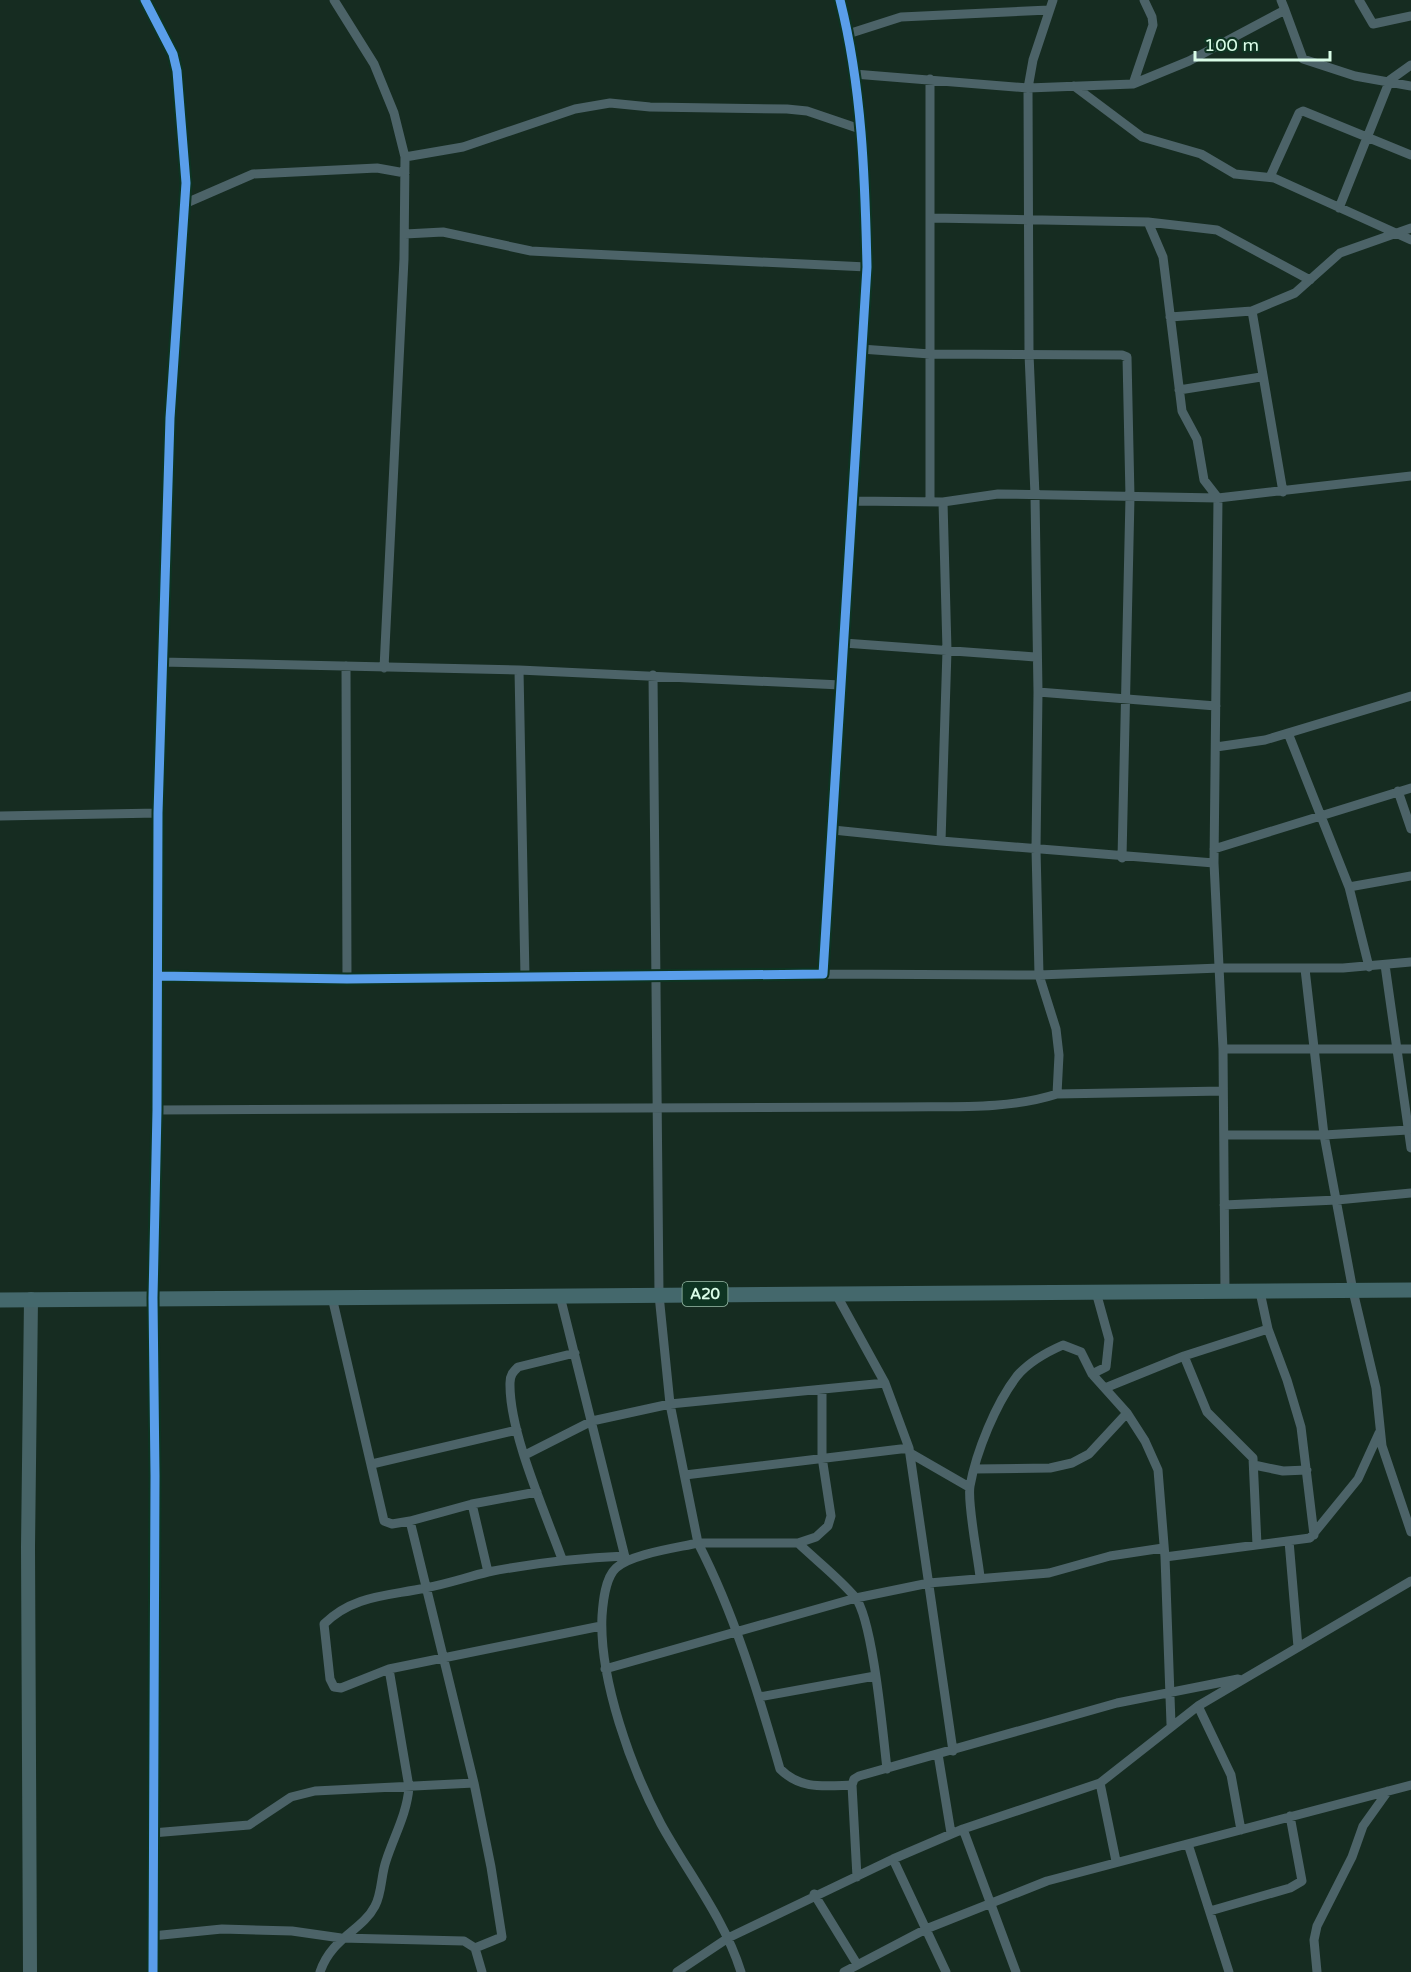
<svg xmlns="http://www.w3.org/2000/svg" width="1411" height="1972" font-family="'Varela Round',sans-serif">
<rect width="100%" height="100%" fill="#162c21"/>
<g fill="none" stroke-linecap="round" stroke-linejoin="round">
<path stroke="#4c6368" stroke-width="9" d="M 145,0 L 173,54 L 177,71 L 186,183 L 170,418 L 158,813 L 157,1110 L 153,1298 L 155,1476 L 153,1972
M 334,0 L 374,64 L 394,113 L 405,157 L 404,259 L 384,668
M 1053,0 L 1033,60 L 1028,88 L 1133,84 L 1189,61 L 1285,10 L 1281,0
M 1359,0 L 1373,24 L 1411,16
M 1285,10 L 1303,59 L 1355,76 L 1411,86
M 848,34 L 901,17 L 1049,10
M 854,74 L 1028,88 L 1029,354 L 1035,495 L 1038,692 L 1036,849 L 1039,975 L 1056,1029 L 1059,1055 L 1057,1094
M 930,79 L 930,501
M 1133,84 L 1153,25 L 1152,17 L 1144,0
M 1074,86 L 1142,137 L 1201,154 L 1235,174 L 1274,178 L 1411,240
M 405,157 L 463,147 L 575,109 L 610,103 L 650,107 L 787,109 L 807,111 L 860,129
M 1270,177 L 1299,113 L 1303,111 L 1411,155
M 184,204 L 253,174 L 377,168 L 405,173
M 1339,208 L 1390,80 L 1411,65
M 931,218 L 1148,222 L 1217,230 L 1310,280
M 1148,222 L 1163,257 L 1182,411 L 1197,439 L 1204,480 L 1218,498 L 1214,863 L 1223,1049 L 1225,1292
M 405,234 L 443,232 L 531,251 L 569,253 L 867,267
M 1252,311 L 1283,492
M 1170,317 L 1252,311 L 1295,293 L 1340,253 L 1411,228
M 861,349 L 930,354 L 1122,355 L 1127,357 L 1130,497 L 1122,858
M 1179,390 L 1261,377
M 852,501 L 943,502 L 998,494 L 1218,498 L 1411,476
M 844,643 L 1035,657
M 161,662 L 519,670 L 841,685
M 346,666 L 347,979
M 519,670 L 525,977
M 653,675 L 659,1295 L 670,1404 L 698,1543 C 676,1548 631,1554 616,1568 C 605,1578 603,1602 602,1616 C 599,1679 631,1768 661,1824 C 688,1873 724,1918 741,1972
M 1038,692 L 1216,706
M 1288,733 L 1349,887 L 1369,967
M 1216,747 L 1265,740 L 1411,696
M 1398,791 L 1411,829
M 0,816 L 158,813
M 833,830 L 941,841 L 947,650 L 943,502
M 941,841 L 1214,863
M 1214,849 L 1411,788
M 1349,887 L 1411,876
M 1385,965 L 1411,1148
M 1305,969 L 1324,1135 L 1353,1291 L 1376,1388 L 1382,1446 L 1411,1532
M 823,974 L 1039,975 L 1220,968 L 1343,968 L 1411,962
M 158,976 L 347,979 L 823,974 L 867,267 C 865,177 862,87 840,0
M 1223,1049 L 1411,1049
M 157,1110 L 899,1107 C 952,1106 1007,1110 1057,1094 L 1223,1091
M 1225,1135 L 1324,1135 L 1408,1130
M 1224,1205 L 1337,1200 L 1411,1193
M 1096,1292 L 1109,1339 L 1106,1367 L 1092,1374 L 1127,1413 L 1145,1441 L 1158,1470 L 1165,1557 L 1171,1724
M 1260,1292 L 1268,1329 L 1287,1380 L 1301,1427 L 1314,1535
M 836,1294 L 885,1383 L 909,1448 L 953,1751
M 560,1296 L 626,1561
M 332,1297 L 384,1521 L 392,1524 L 410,1521 L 472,1504 L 537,1492
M 1184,1356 L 1207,1412 L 1253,1458 L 1257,1545
M 1105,1388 L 1184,1356 L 1268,1329
M 910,1453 L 969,1487
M 525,1455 L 592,1421 L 670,1404 L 885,1383
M 372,1464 L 517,1430
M 1254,1465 L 1283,1471 L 1307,1470
M 975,1469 L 1050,1468 L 1072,1463 L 1089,1454 L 1127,1413
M 685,1475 L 909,1448
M 472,1504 L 488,1572
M 410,1521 L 474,1783 L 491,1867 L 502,1937 L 475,1948
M 1289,1541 L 1298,1647
M 798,1543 L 816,1537 L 828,1526 L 831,1516 L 822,1457 L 822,1390
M 1165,1557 L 1310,1538 L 1358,1479 L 1379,1433
M 562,1559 C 545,1512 509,1432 510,1383 C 510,1375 513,1372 518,1367 L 575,1353
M 980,1577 C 978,1557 967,1503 970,1486 C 976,1452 996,1403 1017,1376 C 1028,1363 1047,1352 1063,1345 L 1081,1352 L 1092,1374
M 601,1626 L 389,1669 L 341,1688 L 334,1687 L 330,1679 L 324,1624 C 353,1595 388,1596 425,1588 C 447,1584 467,1577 488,1572 C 534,1563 578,1558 625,1556
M 605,1669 L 856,1598 L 929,1583 L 1049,1573 L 1110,1556 L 1163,1548
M 759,1697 L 875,1676
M 1198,1706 L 1231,1775 L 1241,1830
M 938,1754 L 951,1833
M 1100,1783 L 1116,1861
M 852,1785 C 824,1786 801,1790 780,1769 C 758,1692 734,1613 698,1543 L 798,1543 C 817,1561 839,1578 855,1597 C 873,1619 883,1735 887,1769
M 963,1829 L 1016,1972
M 152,1833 L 249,1825 L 291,1797 L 315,1791 L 474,1783
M 1188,1844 L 1229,1972
M 893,1859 L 946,1972
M 857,1877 L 852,1785 L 854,1779 L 859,1776 L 1117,1703 L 1238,1679
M 814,1894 L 857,1964
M 1210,1911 L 1290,1888 L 1302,1881 L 1290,1816
M 152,1936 L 222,1929 L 292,1931 L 341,1938 L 464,1941 L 475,1948 L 482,1972
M 320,1972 C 332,1937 362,1931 375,1906 C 382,1893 381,1875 386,1861 C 394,1836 407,1814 409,1787 L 389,1669
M 677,1972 L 728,1938 L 893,1859 L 963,1829 L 1100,1783 L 1198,1706 L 1411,1581
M 844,1972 L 926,1929 L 1047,1881 L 1411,1785
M 1317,1972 L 1314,1940 L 1317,1926 L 1352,1857 L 1363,1826 L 1388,1791"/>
<path stroke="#476467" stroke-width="14" d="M 30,1972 L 28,1547 L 31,1299"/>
<path stroke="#44686c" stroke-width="15" d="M 0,1300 L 1411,1290"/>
<defs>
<path id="cycleway" d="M 145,0 L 173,54 L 177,71 L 186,183 L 170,418 L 158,813 L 157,1110 L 153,1298 L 155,1476 L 153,1972
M 158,976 L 347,979 L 823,974 L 867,267 C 865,177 862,87 840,0"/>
</defs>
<use href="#cycleway" stroke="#0e3422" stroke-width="13"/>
<use href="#cycleway" stroke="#5a9eea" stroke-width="9"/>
</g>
<g text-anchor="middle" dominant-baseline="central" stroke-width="6" stroke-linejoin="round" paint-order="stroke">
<rect fill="#0e3422" stroke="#9cc0ac" stroke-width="1.5" x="682.5" y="1282" width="45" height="24" rx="4.5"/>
<g font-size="15" font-weight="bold" fill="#d9fce7">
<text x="705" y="1294">A20</text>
</g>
</g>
<path d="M1195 51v9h135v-9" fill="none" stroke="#d9fce7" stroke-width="3"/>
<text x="1204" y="51" font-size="18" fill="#d9fce7" stroke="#0e3422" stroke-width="4.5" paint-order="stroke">100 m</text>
</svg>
